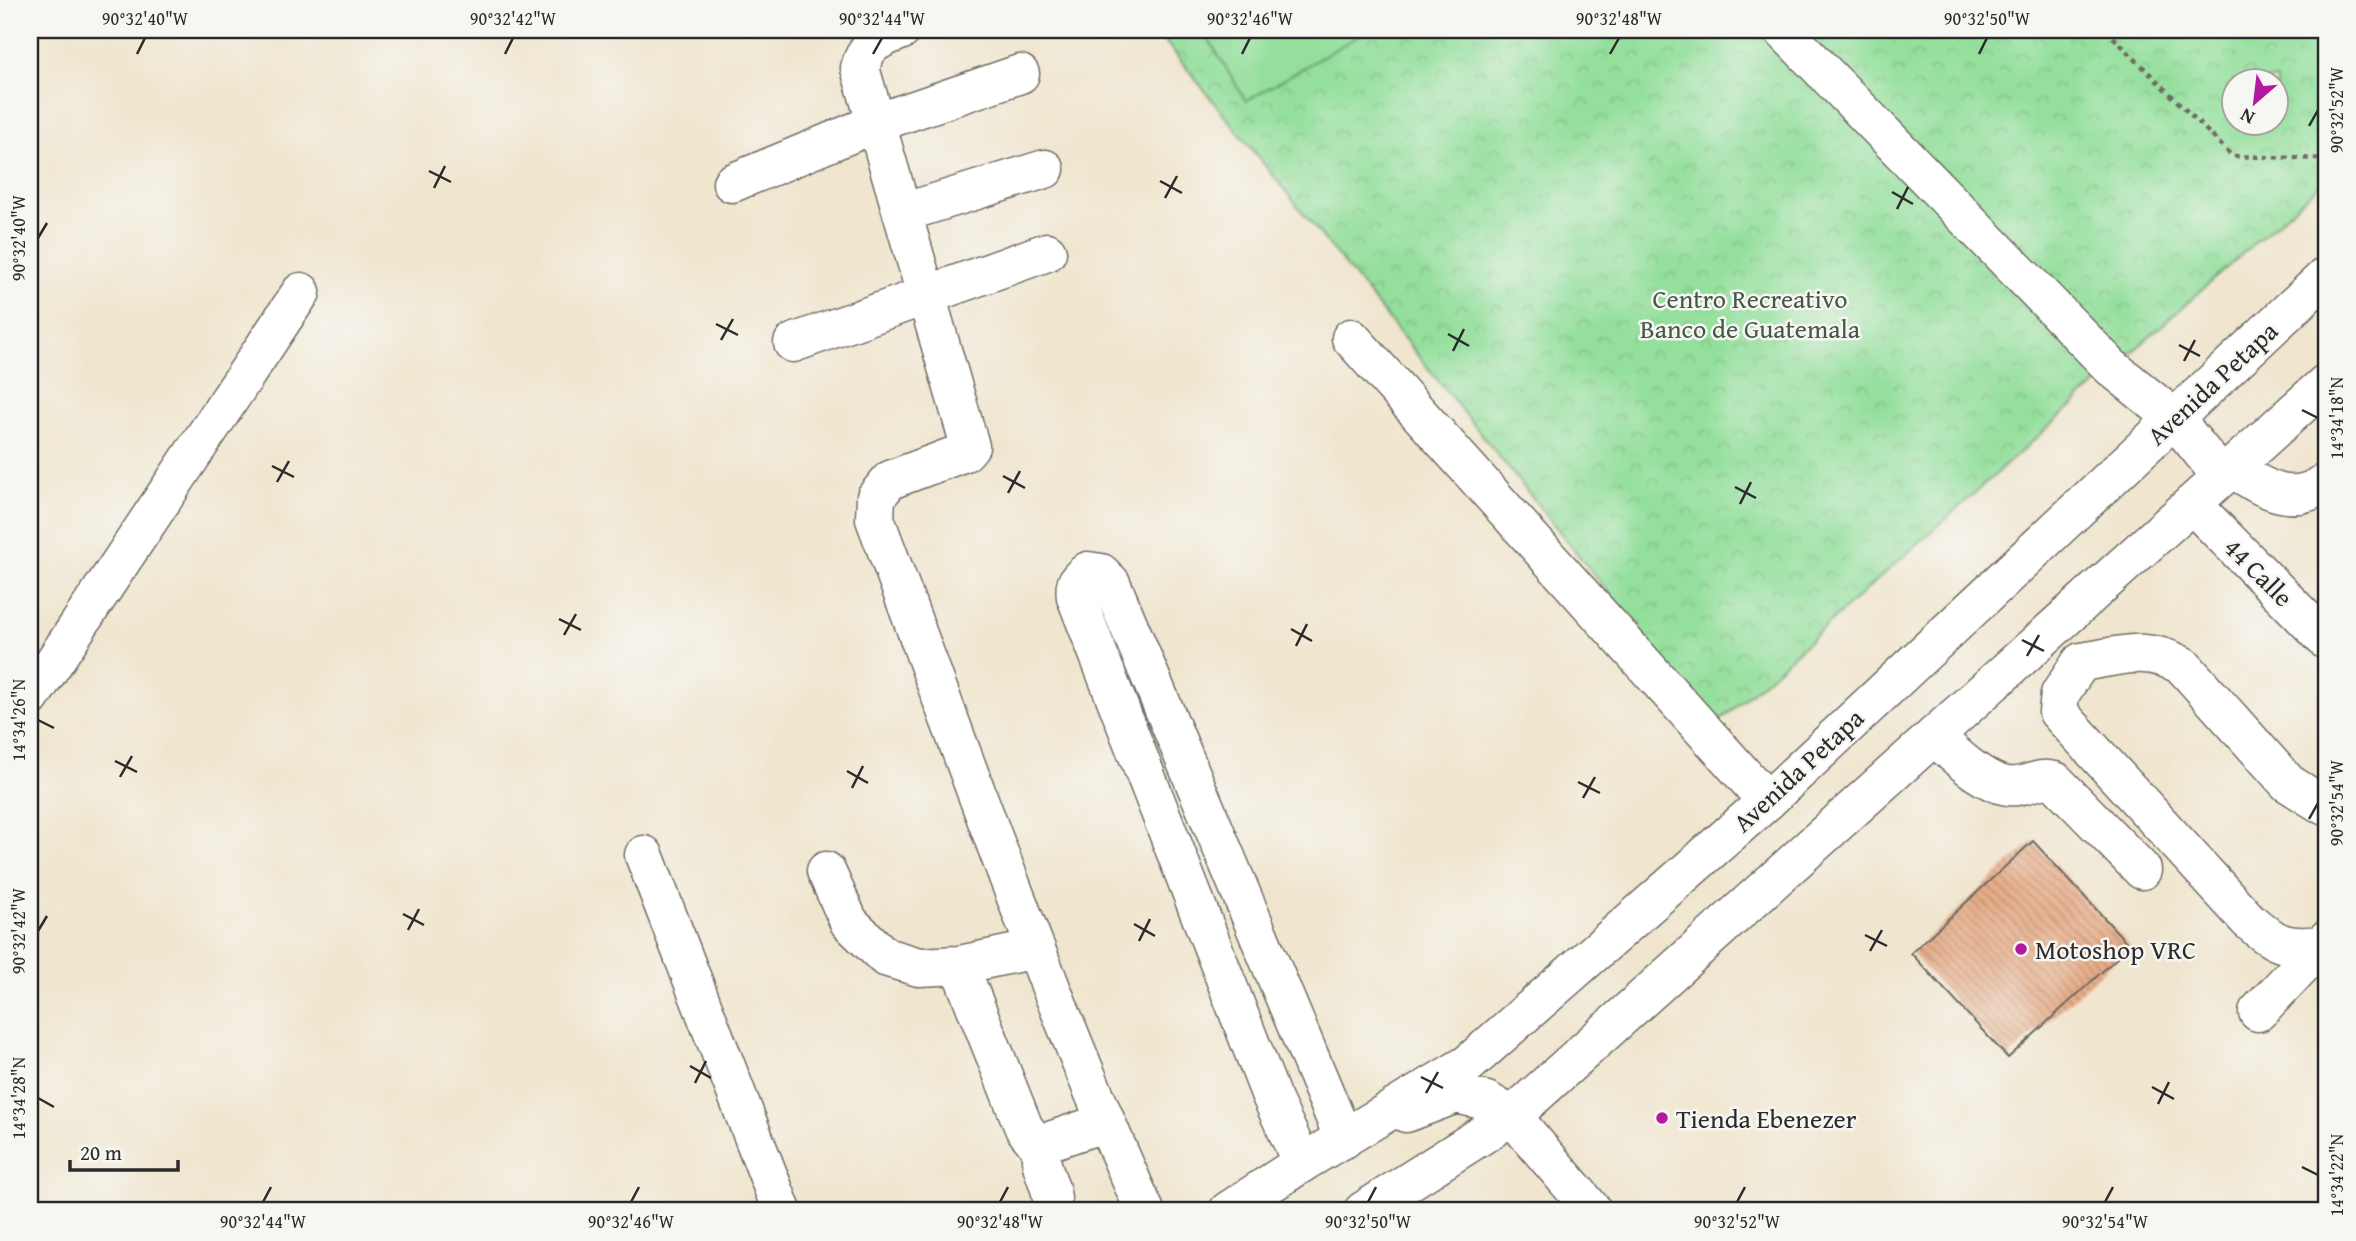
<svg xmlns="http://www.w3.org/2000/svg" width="2356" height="1241" font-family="'Gentium Book Plus',serif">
<defs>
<pattern id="park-crowns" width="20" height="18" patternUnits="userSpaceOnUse" patternTransform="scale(1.75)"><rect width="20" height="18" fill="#93df9b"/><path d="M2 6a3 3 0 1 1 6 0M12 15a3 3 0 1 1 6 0" fill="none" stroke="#7fc086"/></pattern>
<pattern id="building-back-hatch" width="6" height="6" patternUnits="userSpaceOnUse" patternTransform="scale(1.75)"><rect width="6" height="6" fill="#e7ad88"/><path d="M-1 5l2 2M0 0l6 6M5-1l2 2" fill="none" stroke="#bb8d6f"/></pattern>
</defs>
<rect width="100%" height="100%" fill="#f6f6f2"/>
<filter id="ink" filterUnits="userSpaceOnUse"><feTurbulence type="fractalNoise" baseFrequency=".0143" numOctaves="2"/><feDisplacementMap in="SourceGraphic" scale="14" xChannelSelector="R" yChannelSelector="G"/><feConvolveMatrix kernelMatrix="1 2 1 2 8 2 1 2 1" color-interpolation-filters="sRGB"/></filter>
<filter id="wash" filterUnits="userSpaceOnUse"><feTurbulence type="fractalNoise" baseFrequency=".00686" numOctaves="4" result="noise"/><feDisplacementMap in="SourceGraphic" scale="28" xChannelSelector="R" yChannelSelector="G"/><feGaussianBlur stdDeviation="1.57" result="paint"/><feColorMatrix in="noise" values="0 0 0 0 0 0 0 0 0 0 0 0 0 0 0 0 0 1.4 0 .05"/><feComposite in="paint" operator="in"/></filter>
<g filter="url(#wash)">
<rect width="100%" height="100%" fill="#f0e5ce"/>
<path fill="url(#park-crowns)" stroke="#5f8563" stroke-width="2" fill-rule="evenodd" d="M 1156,30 L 2326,30 L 2326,179 L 1715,725 ZM 2234,80 L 2276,80 L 2276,122 L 2234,122 Z"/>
<path fill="#93df9b" stroke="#5f8563" stroke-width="2" d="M 1203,30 L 1368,30 L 1246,101 Z"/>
<g id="blocks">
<path fill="url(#building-back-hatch)" d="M 2033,841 L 2130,946 L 2008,1058 L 1911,953 Z"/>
</g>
</g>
<g filter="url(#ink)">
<use href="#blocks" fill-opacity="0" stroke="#706c64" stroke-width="2"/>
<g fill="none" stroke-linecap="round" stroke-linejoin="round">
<defs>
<path id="minor" d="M 902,30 C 878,40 867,42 860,68 L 970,446 L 965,452 L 890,480 L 876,497 L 875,519 C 962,751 1043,985 1145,1211
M 1783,30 L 2111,367 L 2174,418
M 732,183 L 876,123 L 1020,74
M 902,213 L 1045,169
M 1351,338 L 1767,801
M 793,343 L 1047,252
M 2232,468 C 2263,488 2292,508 2326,482
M 2192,504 L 2326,640
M 30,698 L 301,292
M 1935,735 C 1952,754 1990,790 2017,786 C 2033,784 2037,777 2055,781 L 2142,870
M 644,855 L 782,1211
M 826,871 L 849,922 L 885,957 L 919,967 L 959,965 L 1036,949
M 2321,945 C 2285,949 2275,944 2248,920 L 2058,712 L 2060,694 L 2081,662 C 2121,656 2145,645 2183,666 L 2288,783 L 2318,802 L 2326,805
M 959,965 L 1024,1128 L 1041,1149
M 2258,1012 L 2326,940
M 1406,1113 L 1456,1094 L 1487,1101 L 1512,1116 L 1593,1211
M 1302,1163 L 1271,1096 L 1076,597 C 1074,584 1077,579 1088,571 L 1101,573 L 1111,583 L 1344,1139
M 1051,1211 C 1057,1189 1038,1171 1041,1149 L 1050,1141 L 1106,1122"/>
<path id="major" d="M 2174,418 L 2222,477
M 1228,1211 L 1302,1163 L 1468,1064 L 1767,801 L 2326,276
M 1363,1211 L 1512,1116 L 2326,383"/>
</defs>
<use href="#minor" stroke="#706c64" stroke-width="41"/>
<use href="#major" stroke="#706c64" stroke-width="41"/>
<path stroke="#706c64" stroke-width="4.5" stroke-dasharray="5 5" stroke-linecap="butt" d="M 2106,30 L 2232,156 L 2326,159"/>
<use href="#minor" stroke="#fff" stroke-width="38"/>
<use href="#major" stroke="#fff" stroke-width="38"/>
</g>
</g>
<path fill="none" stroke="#2b2b2b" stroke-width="2.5" d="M 137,54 L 145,38M 505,54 L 513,38M 873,54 L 882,38M 1242,54 L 1250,38M 1610,54 L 1619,38M 1979,54 L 1987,38M 2309,126 L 2318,110M 429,171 L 451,182M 1160,181 L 1182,193M 434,188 L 445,166M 1892,192 L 1913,204M 1165,198 L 1177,176M 1897,209 L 1908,187M 38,238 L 47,223M 716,324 L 738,335M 1448,334 L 1469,346M 721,340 L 733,319M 2179,345 L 2200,356M 1453,351 L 1464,329M 2184,361 L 2195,340M 2302,410 L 2318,418M 272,466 L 294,477M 1003,476 L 1025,488M 277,482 L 289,461M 1735,487 L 1756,498M 1008,493 L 1020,471M 1740,504 L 1751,482M 559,619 L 581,630M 1291,629 L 1312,641M 564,635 L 576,614M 2022,640 L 2044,651M 1296,646 L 1307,624M 2027,656 L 2039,635M 38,720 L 54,728M 115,761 L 137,772M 847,771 L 868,783M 120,777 L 132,756M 1578,782 L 1600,793M 852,788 L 863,766M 1583,798 L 1595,777M 2309,819 L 2318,803M 403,914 L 424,925M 1134,924 L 1155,936M 408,930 L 419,909M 38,931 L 47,916M 1865,935 L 1887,946M 1139,941 L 1150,919M 1870,951 L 1882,930M 690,1066 L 711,1078M 1421,1077 L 1443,1088M 695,1083 L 706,1061M 2152,1087 L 2174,1099M 1426,1093 L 1438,1072M 38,1098 L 54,1107M 2158,1104 L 2169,1082M 2302,1167 L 2318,1175M 263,1202 L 271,1187M 631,1202 L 639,1187M 1000,1202 L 1008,1187M 1368,1202 L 1376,1187M 1737,1202 L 1745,1187M 2105,1202 L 2113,1187"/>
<g fill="#b5179e" stroke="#f6f6f2" stroke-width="2.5">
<circle cx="2021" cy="949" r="7"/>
<circle cx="1662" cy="1118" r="7"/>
</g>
<g text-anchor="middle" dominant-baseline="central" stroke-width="5" stroke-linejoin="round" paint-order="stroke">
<g font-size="26" fill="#455847" stroke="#f6f6f2">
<text x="1750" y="298">Centro Recreativo<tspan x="1750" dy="30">Banco de Guatemala</tspan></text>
</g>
<g font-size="26" fill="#2b2b2b" stroke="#f6f6f2">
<text transform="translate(2212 383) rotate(-43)">Avenida Petapa</text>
<text transform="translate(2259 572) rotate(45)">44 Calle</text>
<text transform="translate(1798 770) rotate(-43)">Avenida Petapa</text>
</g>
<g font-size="26" fill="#2b2b2b" stroke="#f6f6f2" text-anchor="start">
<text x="2035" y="949">Motoshop VRC</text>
<text x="1676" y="1118">Tienda Ebenezer</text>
</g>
</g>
<rect width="2356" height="1241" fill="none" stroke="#f6f6f2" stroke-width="77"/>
<g transform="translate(2255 102) rotate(208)"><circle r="33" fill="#f6f6f2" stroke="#a5a5a2" stroke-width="2"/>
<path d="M0-5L12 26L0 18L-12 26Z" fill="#b5179e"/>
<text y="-10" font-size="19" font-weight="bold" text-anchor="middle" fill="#2b2b2b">N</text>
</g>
<path d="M70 1160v10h108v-10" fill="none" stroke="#2b2b2b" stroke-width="3.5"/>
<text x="80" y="1160" font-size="21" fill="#2b2b2b" stroke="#f6f6f2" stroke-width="5" paint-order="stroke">20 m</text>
<rect x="38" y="38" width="2280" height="1164" fill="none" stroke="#2b2b2b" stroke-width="2.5"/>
<g font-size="18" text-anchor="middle" fill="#2b2b2b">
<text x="145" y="25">90°32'40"W</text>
<text x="513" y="25">90°32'42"W</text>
<text x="882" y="25">90°32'44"W</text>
<text x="1250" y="25">90°32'46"W</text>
<text x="1619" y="25">90°32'48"W</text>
<text x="1987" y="25">90°32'50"W</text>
<text transform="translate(2337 110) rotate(-90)" y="6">90°32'52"W</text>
<text transform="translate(19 238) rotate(-90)" y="6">90°32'40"W</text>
<text transform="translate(2337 418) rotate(-90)" y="6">14°34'18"N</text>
<text transform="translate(19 720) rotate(-90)" y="6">14°34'26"N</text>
<text transform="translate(2337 803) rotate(-90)" y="6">90°32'54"W</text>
<text transform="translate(19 931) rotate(-90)" y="6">90°32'42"W</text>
<text transform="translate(19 1098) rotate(-90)" y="6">14°34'28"N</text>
<text transform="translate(2337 1175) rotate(-90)" y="6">14°34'22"N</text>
<text x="263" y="1228">90°32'44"W</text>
<text x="631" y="1228">90°32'46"W</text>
<text x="1000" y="1228">90°32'48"W</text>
<text x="1368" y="1228">90°32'50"W</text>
<text x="1737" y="1228">90°32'52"W</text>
<text x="2105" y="1228">90°32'54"W</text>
</g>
</svg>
